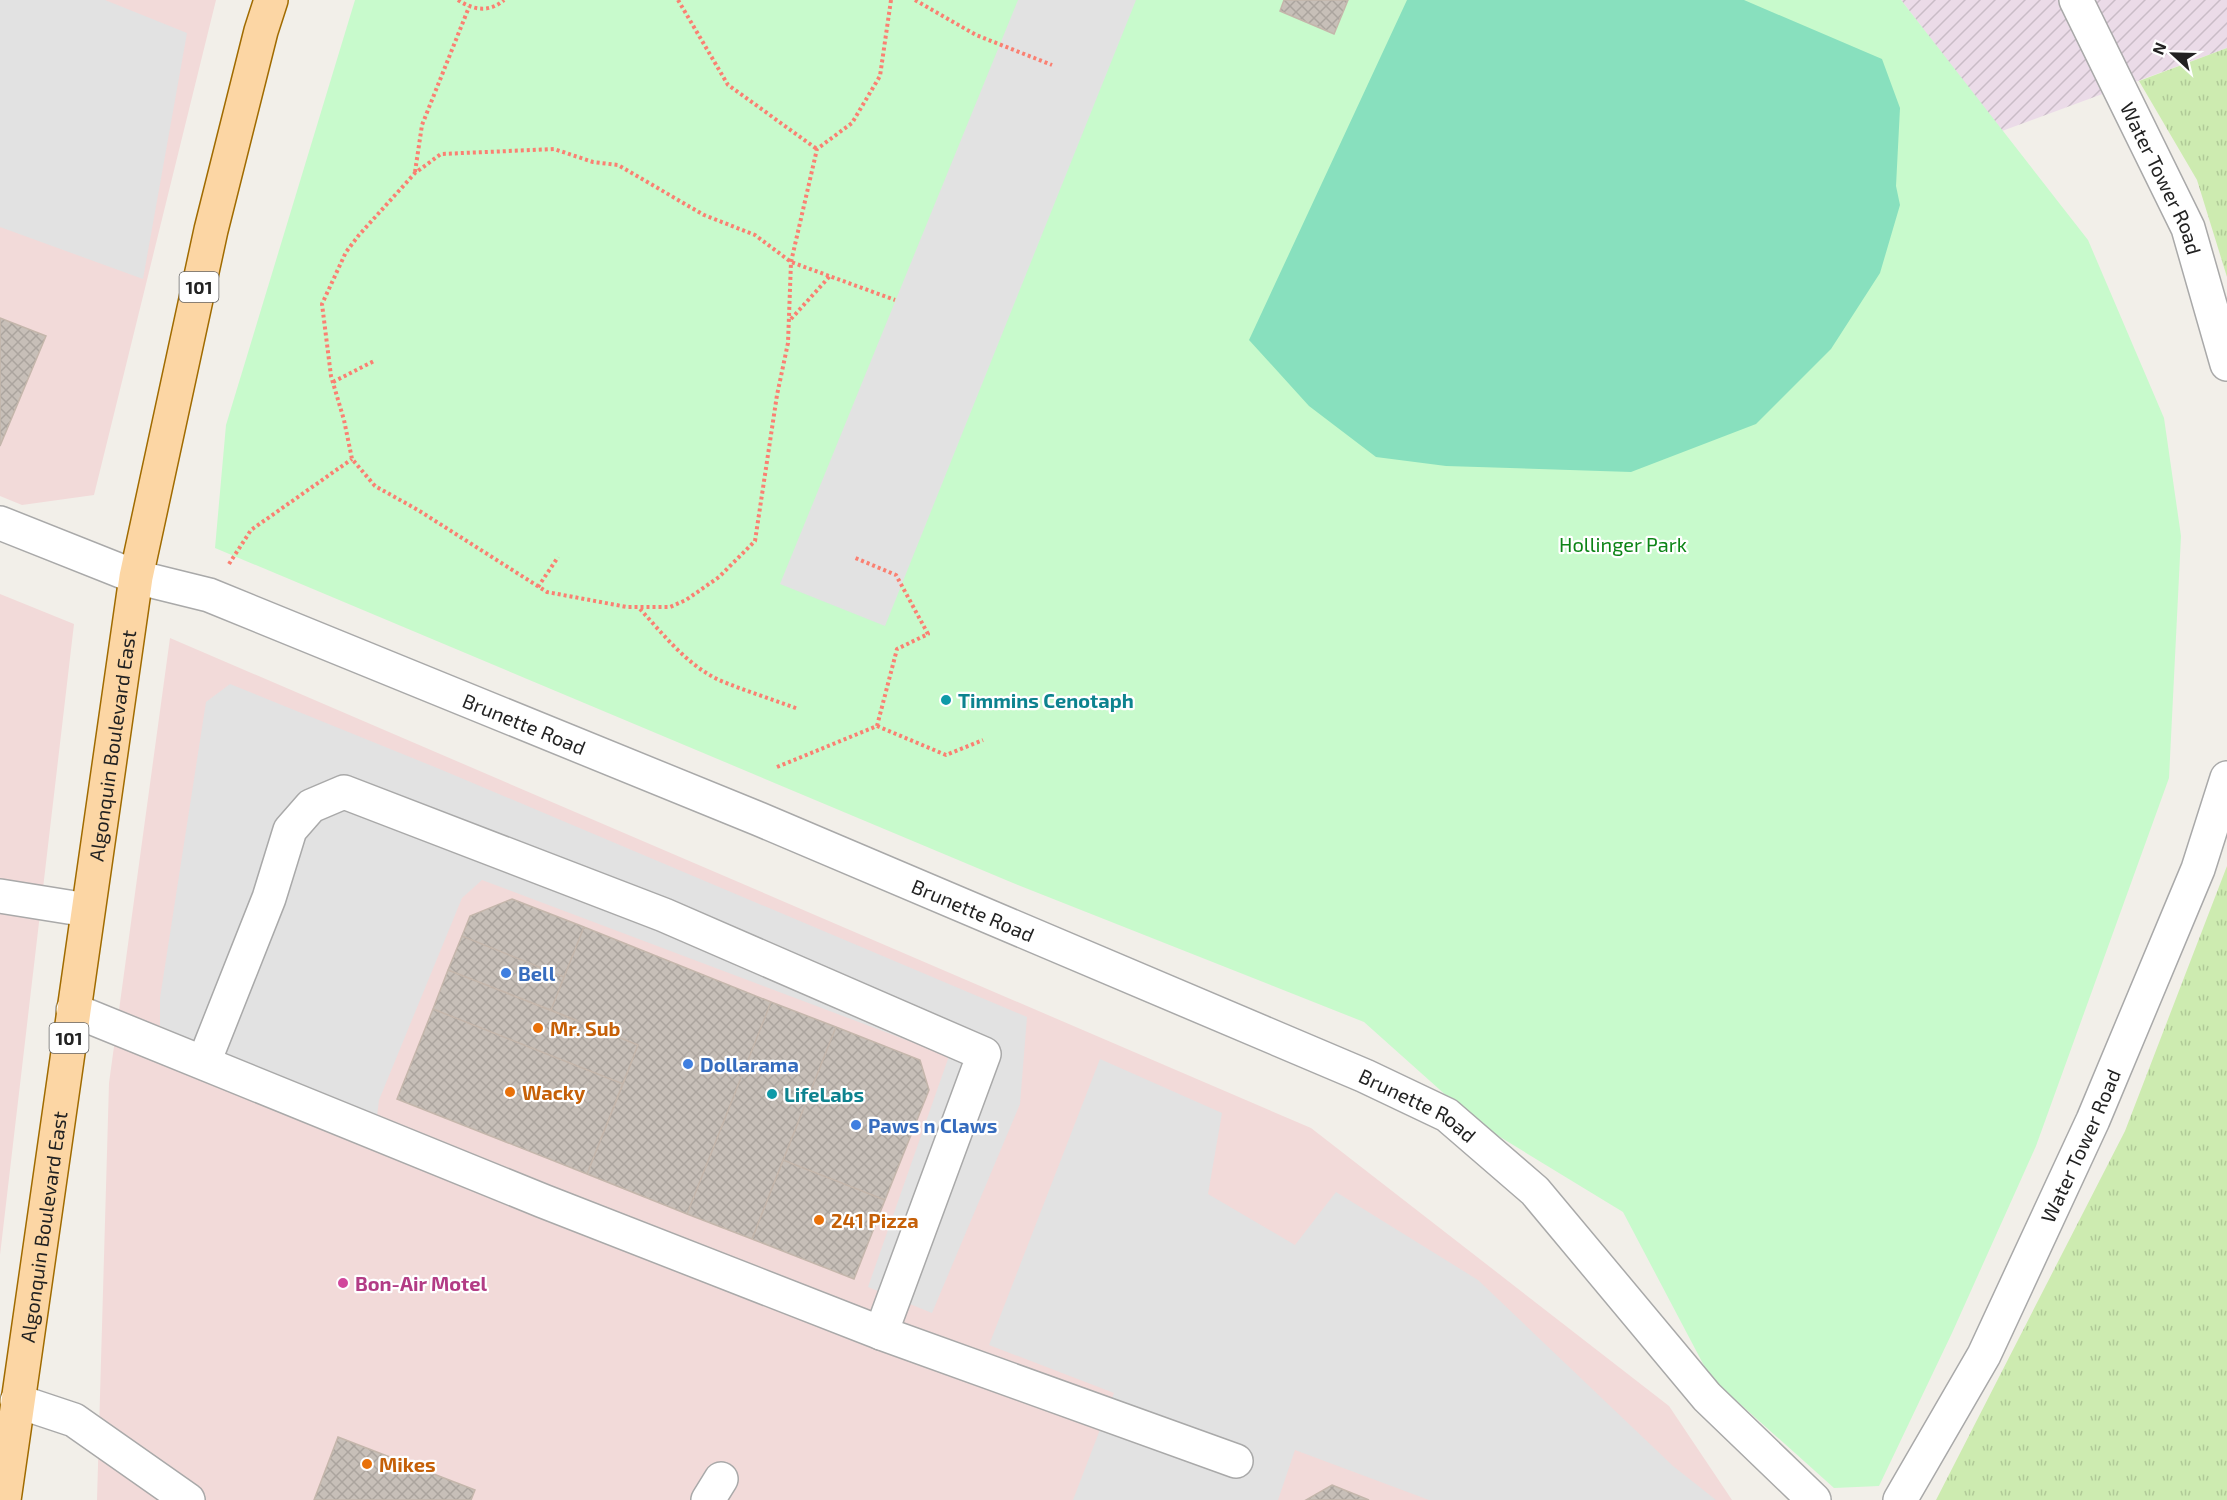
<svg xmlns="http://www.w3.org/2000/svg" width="2227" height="1500" font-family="'Exo 2',sans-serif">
<defs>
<pattern id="industrial-furrows" width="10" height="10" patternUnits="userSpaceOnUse" patternTransform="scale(1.5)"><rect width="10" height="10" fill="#ebdbe8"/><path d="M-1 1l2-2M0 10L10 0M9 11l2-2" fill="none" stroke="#c9bcc7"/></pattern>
<pattern id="grass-tufts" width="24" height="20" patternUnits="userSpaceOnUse" patternTransform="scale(1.5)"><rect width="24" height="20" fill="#cdebb0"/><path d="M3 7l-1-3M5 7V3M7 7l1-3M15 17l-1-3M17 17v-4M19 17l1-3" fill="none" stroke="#b0c997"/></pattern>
<pattern id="building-cross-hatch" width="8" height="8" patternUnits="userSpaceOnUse" patternTransform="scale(1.5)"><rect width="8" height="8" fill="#c7bfb8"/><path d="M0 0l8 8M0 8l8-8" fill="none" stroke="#aba49e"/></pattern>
</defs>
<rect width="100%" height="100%" fill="#f2efe9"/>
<path fill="#f2dad9" d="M 0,0 L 216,0 L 94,495 L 22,505 L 0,496 Z
M 0,594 L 74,624 L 0,1255 Z
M 170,638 L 1311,1128 L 1669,1406 L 1732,1500 L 97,1500 L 109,1083 Z"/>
<path fill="url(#industrial-furrows)" d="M 1901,0 L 2227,0 L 2227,48 L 2002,131 Z"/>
<path fill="url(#grass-tufts)" d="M 2227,48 L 2227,277 L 2197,180 L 2139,81 Z
M 2227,866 L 2227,1500 L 1936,1500 L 2125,1131 Z"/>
<path fill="#c8facc" d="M 355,0 L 1901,0 L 2088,240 L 2164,418 L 2181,536 L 2169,778 L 2036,1146 L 1952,1333 L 1879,1486 L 1834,1488 L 1710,1377 L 1623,1212 L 1477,1123 L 1364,1022 L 1013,883 L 215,548 L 226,425 Z"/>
<path fill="#88e0be" d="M 1407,0 L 1744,0 L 1882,59 L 1900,108 L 1896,186 L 1900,205 L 1880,273 L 1831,349 L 1756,424 L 1631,472 L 1446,466 L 1376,457 L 1309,406 L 1249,340 Z"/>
<path fill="#e2e2e2" d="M 0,0 L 105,0 L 187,33 L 143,279 L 0,227 Z
M 1018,0 L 1136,0 L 885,626 L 780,584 Z
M 230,684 L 442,770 L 1027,1017 L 1020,1104 L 932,1313 L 868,1287 L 949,1056 L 482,880 L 462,898 L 379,1100 L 377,1116 L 160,1033 L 160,998 L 206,702 Z
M 1100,1059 L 1222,1113 L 1208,1194 L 1295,1245 L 1336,1192 L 1478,1280 L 1673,1466 L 1716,1500 L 1429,1500 L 1295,1450 L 1278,1500 L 1073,1500 L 1114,1393 L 989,1345 Z"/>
<path fill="url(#building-cross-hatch)" stroke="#c4b6ab" stroke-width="1.5" d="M 1284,0 L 1348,0 L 1334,34 L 1280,11 Z
M 0,318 L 46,336 L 0,446 Z
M 512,899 L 584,927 L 564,977 L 462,936 L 470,916 Z
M 584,927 L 771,1002 L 687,1214 L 587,1174 L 638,1045 L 551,1010 Z
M 462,936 L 564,977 L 551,1010 L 448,970 Z
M 448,970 L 638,1045 L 623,1084 L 433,1009 Z
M 771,1002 L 836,1027 L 752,1239 L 687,1214 Z
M 433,1009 L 623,1084 L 587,1174 L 397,1099 Z
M 836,1027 L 920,1060 L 929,1090 L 885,1200 L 783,1160 Z
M 783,1160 L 885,1200 L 854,1279 L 752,1239 Z
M 338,1437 L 475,1490 L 471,1500 L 314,1500 Z
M 1332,1485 L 1369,1500 L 1306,1500 Z"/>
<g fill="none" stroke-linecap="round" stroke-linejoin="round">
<defs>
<g id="minor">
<path id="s1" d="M 2076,0 L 2188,228 L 2227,364"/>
<path id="s2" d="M 0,523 L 136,577 L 209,595 L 759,819 L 1365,1076 L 1447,1115 L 1535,1191 L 1707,1397 L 1814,1500"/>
<path d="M 0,896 L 87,910"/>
<path d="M 73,1010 L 543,1201 L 881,1333 L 1236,1461"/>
<path d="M 204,1062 L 269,898 L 290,830 L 311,806 L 344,792 L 664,915 L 984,1054 L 881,1333"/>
<path d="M 17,1401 L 74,1420 L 188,1500"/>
<path d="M 708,1500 L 721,1479"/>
<path id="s3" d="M 1900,1500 L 1984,1355 L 2093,1120 L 2198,869 L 2227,778"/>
</g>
<g id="major">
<path id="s4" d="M 4,1500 L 136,577 L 211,230 L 261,31 L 271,0"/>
</g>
</defs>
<use href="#minor" stroke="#a9a9a9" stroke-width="36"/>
<use href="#major" stroke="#a06b00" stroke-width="36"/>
<path stroke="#fa8072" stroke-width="4" stroke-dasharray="3 3" stroke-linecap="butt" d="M 458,0 C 473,10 489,13 504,0
M 678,0 L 728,85 L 817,149
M 891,0 L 880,76 L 852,123 L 817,149 L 791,262 L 788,343 L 777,395 L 755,541 L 719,577 L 686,600 L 670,607 L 627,607 L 547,592 L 418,510 L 375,486 L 352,459 L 344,420 L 331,376 L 322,304 L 346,252 L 359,235 L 415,173 L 441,154 L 554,149 L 593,162 L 618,165 L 704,215 L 755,235 L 791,262 L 895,300
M 915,0 L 976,35 L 1052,65
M 415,172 L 422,125 L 469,7
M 791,319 L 830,276
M 333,382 L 374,361
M 229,564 L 251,530 L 352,459
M 538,587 L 558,557
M 640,609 C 663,634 687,665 719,680 C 745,691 772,699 798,709
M 877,726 L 946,755 L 983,740
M 777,767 L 877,726 L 897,649 L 928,634 L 896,575 L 853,557"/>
<use href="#minor" stroke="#fff" stroke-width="33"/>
<use href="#major" stroke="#fcd6a4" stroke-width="33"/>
</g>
<g fill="#0f9aa8" stroke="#fff" stroke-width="2">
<circle cx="946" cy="700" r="6"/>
<circle cx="772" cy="1094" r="6"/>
</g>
<g fill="#3f7fe0" stroke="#fff" stroke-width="2">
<circle cx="506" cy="973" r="6"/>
<circle cx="688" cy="1064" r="6"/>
<circle cx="856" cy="1125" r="6"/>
</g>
<g fill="#e8710a" stroke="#fff" stroke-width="2">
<circle cx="538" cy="1028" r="6"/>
<circle cx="510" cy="1092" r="6"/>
<circle cx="819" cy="1220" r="6"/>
<circle cx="367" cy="1464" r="6"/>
</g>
<circle fill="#d1479c" stroke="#fff" stroke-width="2" cx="343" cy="1283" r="6"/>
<g text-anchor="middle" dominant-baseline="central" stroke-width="4.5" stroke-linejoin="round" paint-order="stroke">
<g fill="#fff" stroke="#646464" stroke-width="1.5">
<rect x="179.5" y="272" width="39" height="30" rx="4.5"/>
<rect x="49.5" y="1023" width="39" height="30" rx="4.5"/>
</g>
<g font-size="18" font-weight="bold" fill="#222">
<text x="199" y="287">101</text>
<text x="69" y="1038">101</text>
</g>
<g font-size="20" fill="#222" stroke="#fff">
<text stroke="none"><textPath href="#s1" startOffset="198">Water Tower Road</textPath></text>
<text stroke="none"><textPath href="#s2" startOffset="562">Brunette Road</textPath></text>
<text stroke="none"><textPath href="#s4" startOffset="762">Algonquin Boulevard East</textPath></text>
<text stroke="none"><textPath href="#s2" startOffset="1048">Brunette Road</textPath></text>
<text stroke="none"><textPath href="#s2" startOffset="1534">Brunette Road</textPath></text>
<text stroke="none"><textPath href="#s3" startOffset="398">Water Tower Road</textPath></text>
<text stroke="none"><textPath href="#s4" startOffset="276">Algonquin Boulevard East</textPath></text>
</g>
<g font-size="20" fill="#0c8416" stroke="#fff">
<text x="1623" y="544">Hollinger Park</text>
</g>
<g font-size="20" font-weight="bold" fill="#0d838f" stroke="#fff" text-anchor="start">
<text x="958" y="700">Timmins Cenotaph</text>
<text x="784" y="1094">LifeLabs</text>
</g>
<g font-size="20" font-weight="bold" fill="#366cbe" stroke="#fff" text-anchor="start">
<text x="518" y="973">Bell</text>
<text x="700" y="1064">Dollarama</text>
<text x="868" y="1125">Paws n Claws</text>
</g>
<g font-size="20" font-weight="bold" fill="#c56008" stroke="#fff" text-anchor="start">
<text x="550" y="1028">Mr. Sub</text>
<text x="522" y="1092">Wacky</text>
<text x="831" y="1220">241 Pizza</text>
<text x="379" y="1464">Mikes</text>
</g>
<g font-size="20" font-weight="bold" fill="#b23c85" stroke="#fff" text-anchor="start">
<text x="355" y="1283">Bon-Air Motel</text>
</g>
</g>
<g transform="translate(2173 54) rotate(292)" stroke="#ffffff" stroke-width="4.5" paint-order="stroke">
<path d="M0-4.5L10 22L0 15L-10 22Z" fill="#222222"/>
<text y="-9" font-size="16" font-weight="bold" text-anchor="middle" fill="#222222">N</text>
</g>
</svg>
